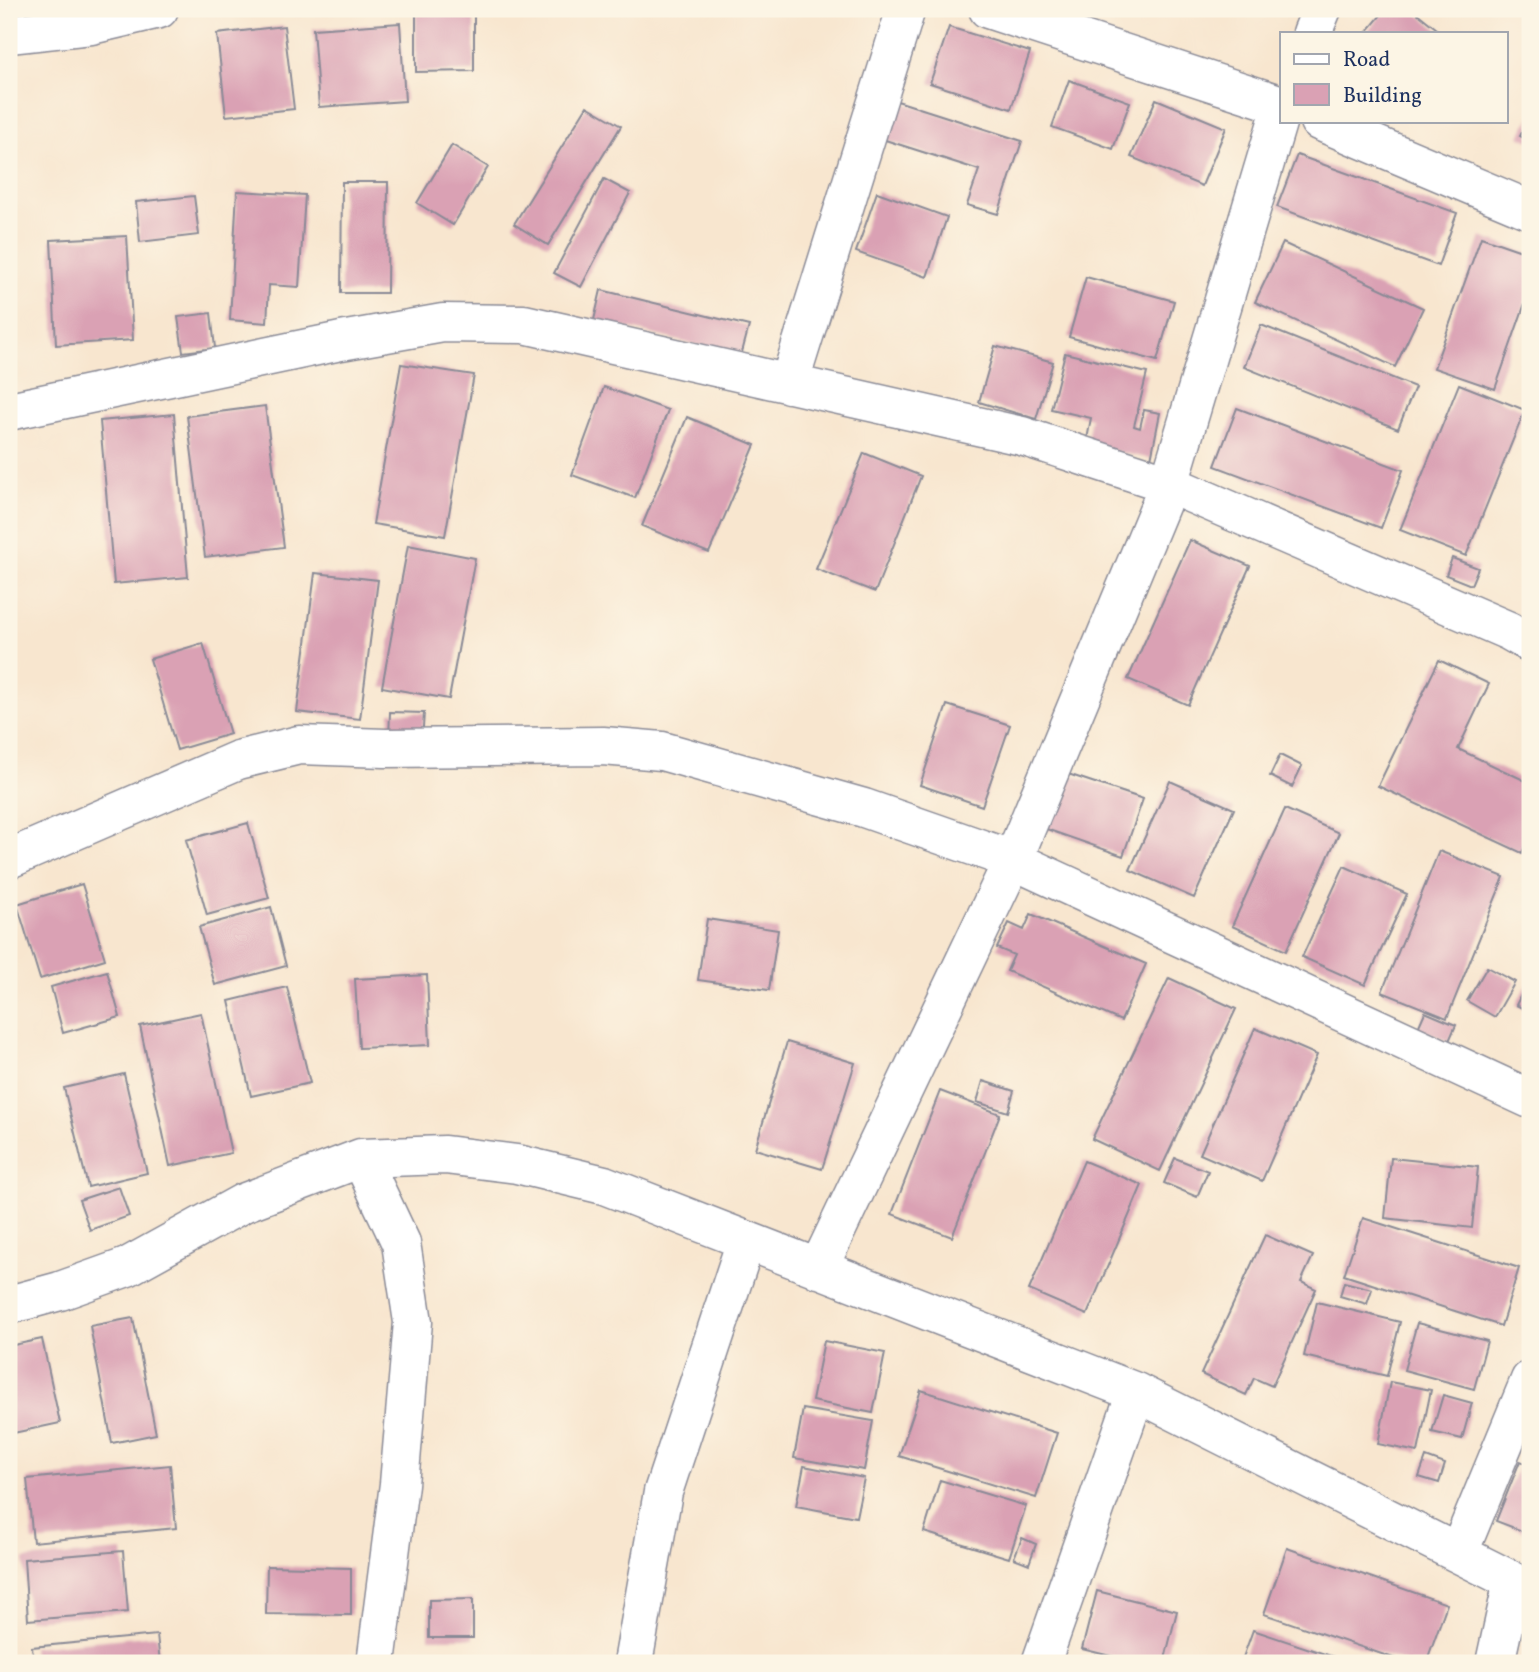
<svg xmlns="http://www.w3.org/2000/svg" width="1539" height="1672" font-family="Vollkorn,serif">
<rect width="100%" height="100%" fill="#fcf5e5"/>
<filter id="ink" filterUnits="userSpaceOnUse"><feTurbulence type="fractalNoise" baseFrequency=".0143" numOctaves="2"/><feDisplacementMap in="SourceGraphic" scale="14" xChannelSelector="R" yChannelSelector="G"/><feConvolveMatrix kernelMatrix="1 2 1 2 8 2 1 2 1" color-interpolation-filters="sRGB"/></filter>
<filter id="wash" filterUnits="userSpaceOnUse"><feTurbulence type="fractalNoise" baseFrequency=".00686" numOctaves="4" result="noise"/><feDisplacementMap in="SourceGraphic" scale="28" xChannelSelector="R" yChannelSelector="G"/><feGaussianBlur stdDeviation="1.57" result="paint"/><feColorMatrix in="noise" values="0 0 0 0 0 0 0 0 0 0 0 0 0 0 0 0 0 1.4 0 .05"/><feComposite in="paint" operator="in"/></filter>
<g filter="url(#wash)">
<rect width="100%" height="100%" fill="#f8e6cf"/>
<g id="blocks">
<path fill="#daa1b4" d="M 416,9 L 474,9 L 474,71 L 416,72 Z
M 1386,9 L 1412,9 L 1442,33 L 1366,33 Z
M 400,23 L 405,101 L 319,107 L 313,29 Z
M 284,26 L 294,109 L 226,116 L 217,34 Z
M 949,27 L 1030,52 L 1011,109 L 930,83 Z
M 1069,80 L 1130,102 L 1113,149 L 1052,127 Z
M 891,99 L 1022,141 L 998,214 L 967,205 L 979,170 L 879,138 Z
M 1156,99 L 1226,128 L 1202,186 L 1131,157 Z
M 587,106 L 621,126 L 548,245 L 514,224 Z
M 1530,117 L 1530,141 L 1520,136 Z
M 452,145 L 488,167 L 453,225 L 417,203 Z
M 1297,155 L 1457,213 L 1438,266 L 1277,207 Z
M 604,179 L 630,193 L 581,287 L 554,273 Z
M 342,182 L 388,182 L 387,293 L 341,293 Z
M 237,191 L 305,195 L 299,287 L 269,285 L 267,323 L 230,320 Z
M 877,192 L 947,217 L 927,277 L 856,252 Z
M 194,196 L 199,235 L 140,242 L 136,202 Z
M 127,236 L 133,340 L 56,345 L 51,240 Z
M 1481,237 L 1530,254 L 1530,289 L 1495,389 L 1434,368 Z
M 1283,243 L 1423,308 L 1395,367 L 1255,302 Z
M 1086,277 L 1174,301 L 1157,361 L 1069,337 Z
M 601,290 L 749,326 L 741,356 L 594,320 Z
M 211,313 L 215,348 L 183,352 L 178,317 Z
M 1261,325 L 1415,387 L 1398,429 L 1244,367 Z
M 995,346 L 1053,362 L 1036,419 L 979,402 Z
M 1065,353 L 1147,373 L 1134,426 L 1140,428 L 1144,410 L 1160,413 L 1151,459 L 1086,445 L 1091,418 L 1051,409 Z
M 401,364 L 474,375 L 445,536 L 373,524 Z
M 1459,384 L 1525,410 L 1466,556 L 1400,530 Z
M 604,387 L 668,410 L 635,498 L 572,475 Z
M 265,406 L 284,547 L 205,557 L 187,416 Z
M 1237,408 L 1403,470 L 1381,528 L 1215,466 Z
M 174,414 L 188,577 L 114,584 L 100,421 Z
M 687,417 L 755,445 L 709,553 L 642,526 Z
M 864,453 L 921,476 L 875,592 L 816,569 Z
M 1190,540 L 1250,566 L 1188,705 L 1128,679 Z
M 408,545 L 475,558 L 449,699 L 382,687 Z
M 1452,558 L 1478,568 L 1471,585 L 1446,575 Z
M 315,573 L 378,580 L 360,719 L 297,712 Z
M 203,643 L 230,734 L 177,750 L 150,659 Z
M 1439,660 L 1489,684 L 1458,749 L 1530,783 L 1530,836 L 1522,853 L 1378,786 Z
M 947,705 L 1010,725 L 982,806 L 920,785 Z
M 390,712 L 424,713 L 422,740 L 389,739 Z
M 1280,755 L 1302,766 L 1292,787 L 1270,776 Z
M 1065,773 L 1143,799 L 1123,856 L 1046,829 Z
M 1170,781 L 1234,809 L 1194,898 L 1130,870 Z
M 1285,809 L 1339,833 L 1286,951 L 1232,926 Z
M 248,823 L 269,898 L 207,915 L 186,840 Z
M 1439,851 L 1504,877 L 1447,1018 L 1382,992 Z
M 1344,866 L 1407,894 L 1365,985 L 1302,957 Z
M 82,884 L 105,959 L 40,979 L 17,904 Z
M 271,907 L 286,966 L 215,985 L 199,927 Z
M 1031,914 L 1146,964 L 1121,1021 L 1007,971 L 1014,955 L 997,948 L 1009,923 L 1024,930 Z
M 707,919 L 778,930 L 769,990 L 698,980 Z
M 1487,967 L 1515,982 L 1495,1017 L 1467,1001 Z
M 107,971 L 120,1017 L 63,1033 L 51,987 Z
M 427,975 L 430,1045 L 359,1048 L 355,979 Z
M 1169,978 L 1236,1009 L 1160,1171 L 1092,1139 Z
M 1526,985 L 1530,986 L 1530,1012 L 1516,1005 Z
M 287,987 L 310,1083 L 251,1096 L 229,1001 Z
M 1425,1012 L 1456,1025 L 1449,1041 L 1418,1028 Z
M 201,1013 L 231,1153 L 170,1166 L 140,1026 Z
M 1255,1028 L 1317,1055 L 1262,1181 L 1200,1154 Z
M 787,1042 L 855,1063 L 822,1169 L 755,1149 Z
M 124,1074 L 147,1173 L 88,1187 L 64,1088 Z
M 983,1081 L 1014,1091 L 1008,1112 L 977,1102 Z
M 940,1091 L 1000,1114 L 952,1237 L 892,1214 Z
M 1175,1158 L 1208,1171 L 1197,1197 L 1164,1183 Z
M 1391,1158 L 1478,1167 L 1472,1228 L 1385,1218 Z
M 1084,1161 L 1142,1185 L 1087,1315 L 1029,1290 Z
M 119,1187 L 129,1216 L 90,1230 L 79,1200 Z
M 1363,1218 L 1519,1268 L 1501,1326 L 1344,1275 Z
M 1265,1235 L 1313,1256 L 1301,1282 L 1316,1289 L 1272,1386 L 1254,1378 L 1246,1395 L 1201,1374 Z
M 1344,1282 L 1372,1289 L 1367,1304 L 1340,1296 Z
M 1317,1302 L 1400,1322 L 1387,1376 L 1304,1356 Z
M 133,1318 L 156,1434 L 112,1443 L 90,1326 Z
M 1417,1323 L 1487,1341 L 1474,1389 L 1404,1370 Z
M 42,1339 L 60,1423 L 9,1434 L 9,1346 Z
M 824,1341 L 885,1353 L 873,1413 L 812,1401 Z
M 1390,1382 L 1431,1390 L 1418,1452 L 1378,1444 Z
M 921,1390 L 1057,1433 L 1036,1498 L 899,1456 Z
M 1443,1395 L 1472,1403 L 1462,1439 L 1432,1432 Z
M 803,1409 L 873,1421 L 864,1470 L 794,1458 Z
M 1426,1457 L 1445,1464 L 1439,1483 L 1419,1477 Z
M 1520,1461 L 1530,1465 L 1530,1534 L 1496,1521 Z
M 170,1465 L 176,1528 L 33,1542 L 27,1479 Z
M 804,1466 L 864,1478 L 856,1517 L 796,1506 Z
M 940,1480 L 1026,1506 L 1009,1558 L 924,1532 Z
M 1022,1538 L 1036,1544 L 1029,1564 L 1014,1558 Z
M 1287,1548 L 1447,1604 L 1426,1663 L 1408,1663 L 1264,1614 Z
M 123,1551 L 128,1612 L 28,1620 L 24,1559 Z
M 267,1566 L 351,1568 L 351,1615 L 266,1614 Z
M 1097,1591 L 1177,1611 L 1164,1663 L 1139,1663 L 1082,1649 Z
M 473,1599 L 473,1638 L 429,1638 L 429,1600 Z
M 1253,1630 L 1352,1663 L 1241,1663 Z
M 157,1635 L 160,1663 L 34,1663 L 32,1647 Z"/>
</g>
</g>
<g filter="url(#ink)">
<use href="#blocks" fill-opacity="0" stroke="#8a8a96" stroke-width="2"/>
<g fill="none" stroke-linecap="round" stroke-linejoin="round">
<defs>
<path id="minor" d="M 988,9 L 1282,105
M 1312,33 L 1322,9
M 9,34 L 91,25 L 159,9
M 1319,121 L 1530,210
M 789,384 L 906,9
M 9,411 L 341,341 L 443,323 L 524,324 L 1022,436 L 1169,484 L 1509,631 L 1530,643
M 9,859 L 238,760 L 299,745 L 385,748 L 603,746 L 662,751 L 864,808 L 1013,860 L 1530,1099
M 361,1158 L 401,1243 L 413,1322 L 399,1484 L 376,1663
M 818,1269 L 1013,860 L 1169,484 L 1282,106
M 9,1305 L 60,1291 L 127,1267 L 243,1203 L 361,1158 L 445,1155 L 517,1164 L 604,1185 L 1136,1392 L 1513,1581 L 1495,1663
M 1459,1552 L 1530,1380
M 633,1663 L 663,1492 L 746,1241
M 1041,1663 L 1136,1392"/>
</defs>
<use href="#minor" stroke="#8a8a96" stroke-width="41"/>
<use href="#minor" stroke="#fff" stroke-width="38"/>
</g>
</g>
<rect width="1539" height="1672" fill="none" stroke="#fcf5e5" stroke-width="35"/>
<rect x="1280" y="32" width="228" height="91" fill="#fcf5e5" stroke="#a2a6af" stroke-width="2"/>
<rect x="1294" y="54" width="35" height="10" fill="#ffffff" stroke="#a2a6af" stroke-width="2"/>
<text x="1343" y="66" font-size="21" fill="#1b2f5e">Road</text>
<rect x="1294" y="84" width="35" height="21" fill="#daa1b4" stroke="#a2a6af" stroke-width="2"/>
<text x="1343" y="102" font-size="21" fill="#1b2f5e">Building</text>
</svg>
